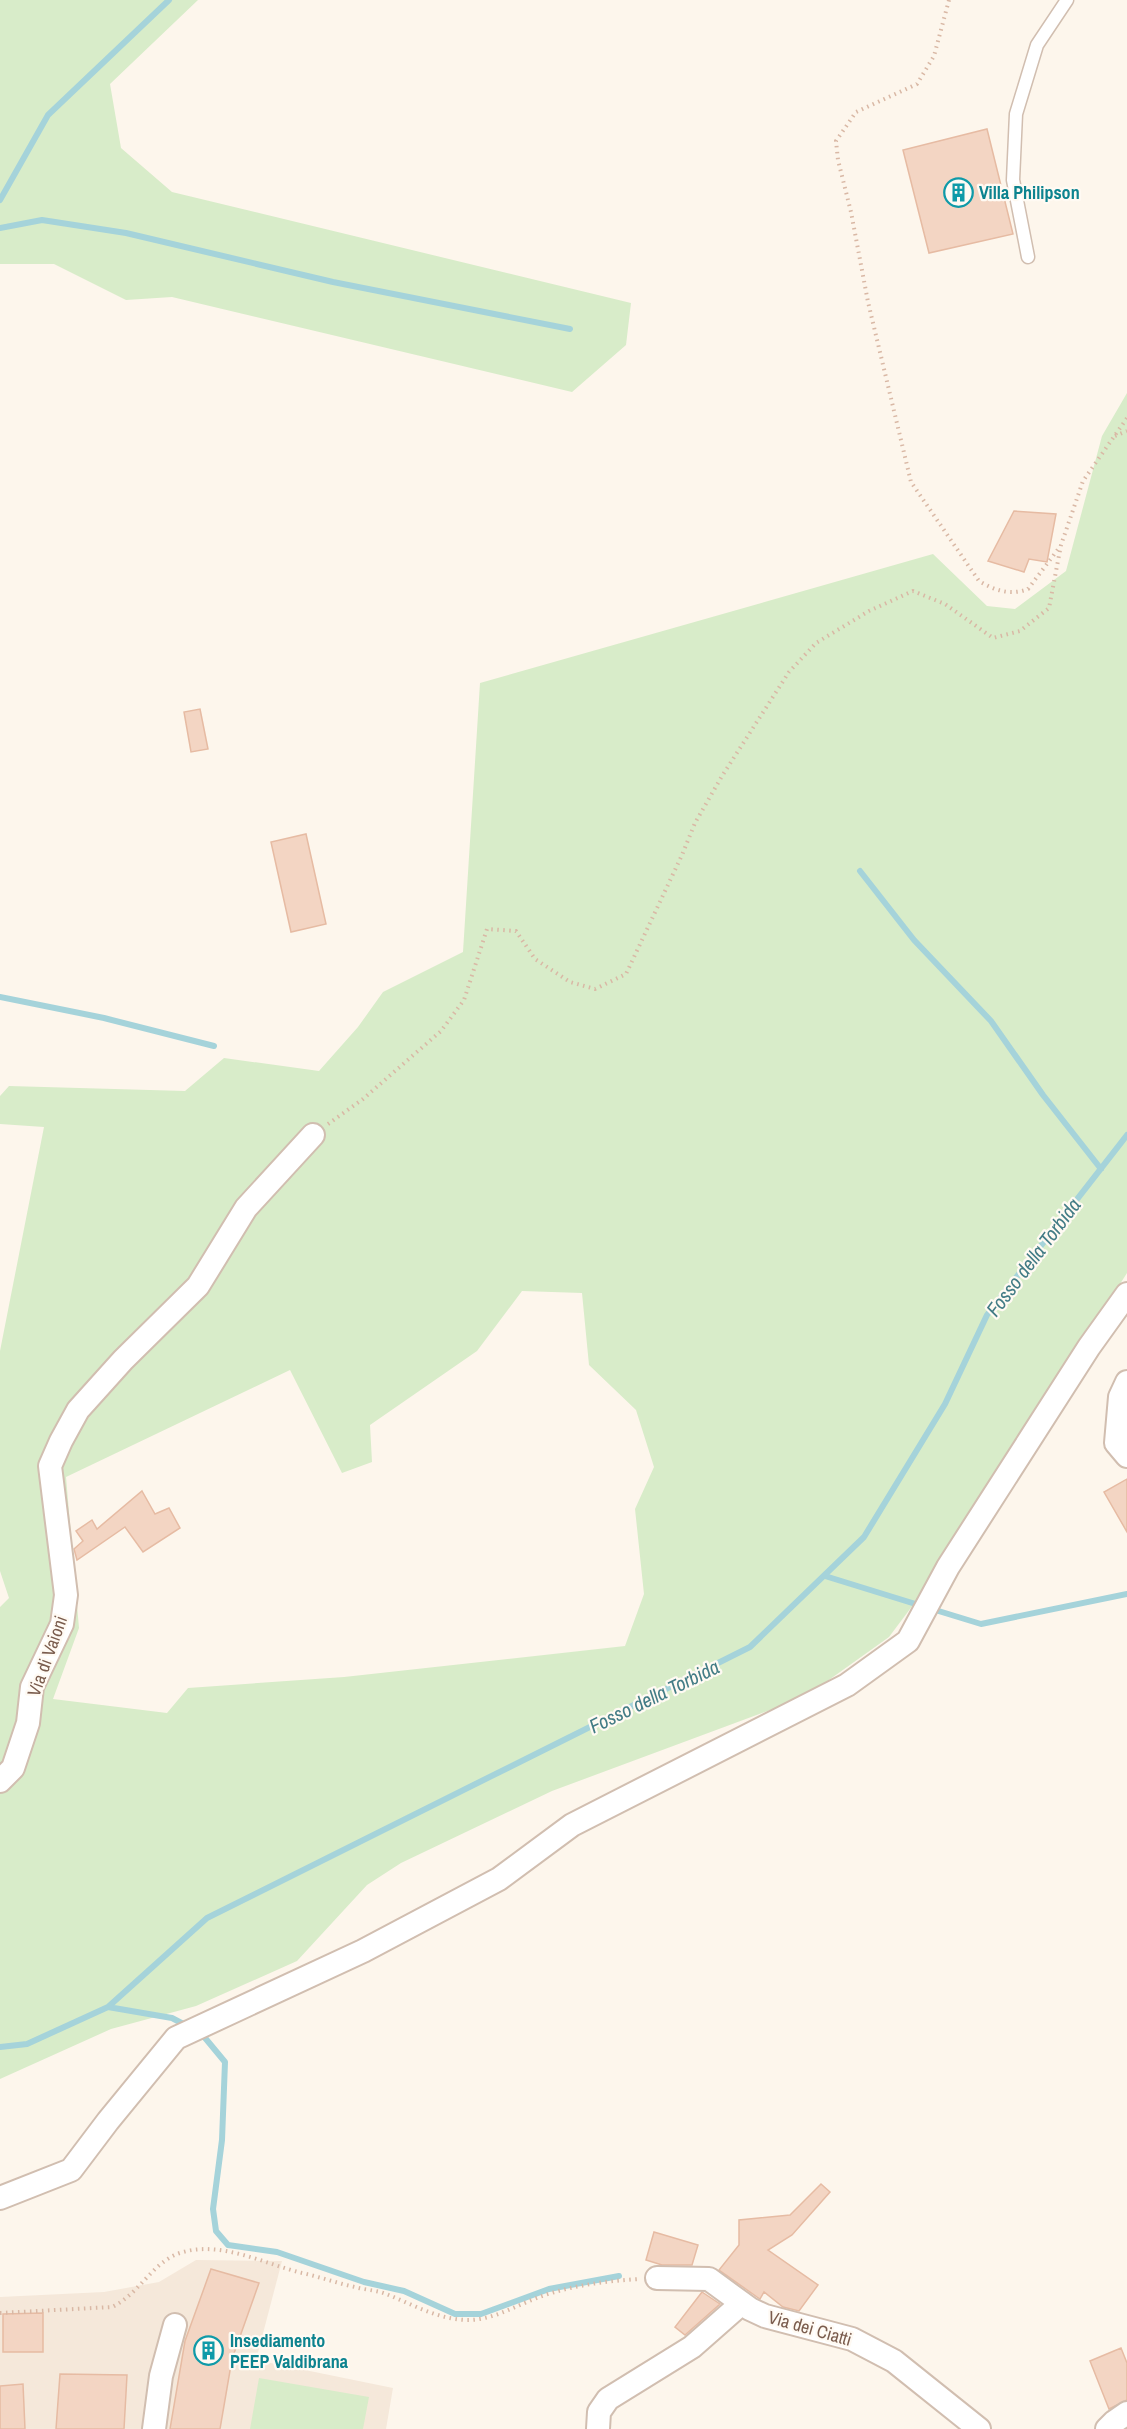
<svg xmlns="http://www.w3.org/2000/svg" width="1127" height="2429" font-family="'Archivo Narrow',sans-serif">
<rect width="100%" height="100%" fill="#fdf6ec"/>
<path fill="#f5e8da" d="M 196,2260 L 282,2261 L 256,2360 L 393,2388 L 386,2429 L 0,2429 L 0,2297 L 104,2292 L 159,2282 Z"/>
<path fill="#d8ecc9" fill-rule="evenodd" d="M 0,0 L 198,0 L 110,84 L 121,148 L 172,192 L 631,303 L 626,345 L 572,392 L 172,297 L 126,300 L 54,264 L 0,264 Z
M 1127,393 L 1127,1273 L 928,1585 L 889,1637 L 805,1697 L 552,1791 L 401,1863 L 367,1885 L 297,1961 L 196,2006 L 111,2029 L 0,2079 L 0,1607 L 9,1598 L 0,1571 L 0,1351 L 44,1127 L 0,1124 L 0,1096 L 9,1086 L 185,1091 L 224,1058 L 319,1071 L 358,1027 L 383,992 L 463,952 L 480,683 L 933,554 L 987,606 L 1015,609 L 1066,571 L 1102,436 ZM 522,1291 L 582,1293 L 589,1365 L 636,1410 L 654,1467 L 635,1509 L 644,1594 L 625,1646 L 344,1677 L 188,1688 L 167,1713 L 53,1699 L 79,1628 L 66,1477 L 290,1370 L 342,1473 L 372,1462 L 370,1425 L 477,1351 Z
M 259,2378 L 369,2397 L 363,2429 L 250,2429 Z"/>
<g fill="none" stroke-linecap="round" stroke-linejoin="round">
<path stroke="#a5d3da" stroke-width="6" d="M 0,200 L 48,115 L 169,0
M 0,228 L 42,220 L 126,233 L 333,282 L 570,329
M 860,871 L 914,940 L 991,1021 L 1043,1095 L 1101,1169
M 0,997 L 104,1018 L 214,1046
M 825,1576 L 922,1606
M 932,1609 L 981,1624 L 1127,1594
M 108,2007 L 172,2018 L 189,2027
M 201,2033 L 225,2062 L 222,2140 L 213,2209 L 216,2231 L 228,2245 L 277,2252 L 364,2282 L 404,2291 L 455,2314 L 481,2314 L 549,2289 L 619,2276
M 0,2047 L 27,2044 L 108,2007 L 207,1918 L 750,1647 L 864,1537 L 945,1404 L 987,1315 L 1127,1135"/>
</g>
<path fill="#f3d5c3" stroke="#e6bba3" stroke-width="1.5" d="M 987,129 L 1013,234 L 929,253 L 903,150 Z
M 1014,511 L 1056,514 L 1047,562 L 1029,559 L 1024,572 L 988,561 Z
M 200,709 L 208,749 L 191,752 L 184,712 Z
M 306,834 L 326,924 L 291,932 L 271,842 Z
M 1127,1479 L 1127,1532 L 1104,1492 Z
M 142,1491 L 155,1514 L 169,1508 L 180,1528 L 143,1552 L 125,1527 L 77,1560 L 74,1549 L 83,1541 L 76,1531 L 92,1520 L 97,1529 Z
M 821,2184 L 830,2192 L 792,2235 L 768,2250 L 818,2285 L 799,2311 L 783,2307 L 764,2292 L 760,2299 L 757,2297 L 719,2270 L 739,2245 L 739,2220 L 790,2215 Z
M 654,2232 L 698,2245 L 692,2265 L 662,2265 L 646,2260 Z
M 211,2269 L 259,2283 L 232,2359 L 220,2429 L 170,2429 L 185,2341 Z
M 702,2292 L 720,2304 L 685,2335 L 675,2327 Z
M 43,2313 L 43,2352 L 3,2352 L 3,2314 Z
M 1121,2348 L 1127,2363 L 1127,2400 L 1109,2409 L 1090,2361 Z
M 60,2374 L 127,2375 L 124,2429 L 56,2429 Z
M 23,2384 L 25,2429 L 0,2429 L 0,2386 Z"/>
<g fill="none" stroke-linecap="round" stroke-linejoin="round">
<defs>
<path id="service" d="M 1028,257 L 1013,180 L 1016,114 L 1037,45 L 1067,0"/>
<path id="minor" d="M 1127,1382 L 1120,1397 L 1116,1443 L 1127,1456
M 0,1781 L 13,1768 L 28,1723 L 32,1687 L 62,1624 L 66,1595 L 50,1466 L 61,1441 L 78,1410 L 123,1360 L 198,1286 L 246,1208 L 313,1135
M 0,2198 L 71,2170 L 108,2121 L 176,2038 L 363,1951 L 499,1879 L 572,1825 L 847,1685 L 908,1641 L 948,1567 L 1089,1347 L 1127,1294
M 657,2278 L 709,2279 L 750,2309 L 765,2316 L 852,2339 L 894,2361 L 979,2429
M 154,2429 L 161,2376 L 175,2325
M 598,2429 L 599,2412 L 608,2399 L 692,2347 L 742,2303
M 1107,2429 L 1114,2422 L 1127,2413"/>
</defs>
<use href="#service" stroke="#d1beb0" stroke-width="15"/>
<use href="#minor" stroke="#d1beb0" stroke-width="26"/>
<path stroke="#d9b8a5" stroke-width="4" stroke-dasharray="1.5 4.5" stroke-linecap="butt" d="M 949,0 L 934,56 L 917,84 L 856,112 L 836,141 L 838,160 L 851,212 L 868,302 L 911,482 L 979,581 C 994,590 1010,596 1028,589 L 1059,548
M 1115,436 L 1127,431
M 328,1124 L 363,1099 L 441,1031 L 464,1000 L 487,929 L 516,931 L 535,959 L 570,982 L 595,989 L 626,974 L 682,855 L 695,823 L 722,776 L 789,672 L 816,643 L 869,611 L 913,591 L 945,604 L 993,638 L 1020,631 L 1049,608 L 1061,545 L 1083,481 L 1127,418
M 0,2313 L 112,2307 C 141,2293 153,2260 183,2252 C 222,2241 265,2264 302,2273 C 320,2277 337,2283 355,2287 C 365,2290 376,2290 386,2294 C 412,2304 439,2320 468,2320 C 495,2320 520,2303 545,2295 C 576,2285 606,2281 639,2279"/>
<use href="#service" stroke="#fff" stroke-width="12"/>
<use href="#minor" stroke="#fff" stroke-width="22"/>
</g>
<defs>
<symbol id="building-ring" viewBox="-11 -11 22 22"><circle r="9.5" fill="#fffaf3" stroke="#0f9aa8" stroke-width="1.5"/><path d="M-4-6H4V6H1V3H-1V6H-4ZM-2.5-4.3h1.7v1.8h-1.7ZM.8-4.3h1.7v1.8H.8ZM-2.5-1h1.7V.8h-1.7ZM.8-1h1.7V.8H.8Z" fill="#0f9aa8"/></symbol>
</defs>
<g fill-rule="evenodd">
<use href="#building-ring" x="942" y="176" width="33" height="33"/>
<use href="#building-ring" x="192" y="2334" width="33" height="33"/>
</g>
<g text-anchor="middle" dominant-baseline="central" stroke-width="4.5" stroke-linejoin="round" paint-order="stroke">
<g font-size="18" font-weight="bold" fill="#0d838f" stroke="#fffaf3" text-anchor="start">
<text x="979" y="192">Villa Philipson</text>
<text x="230" y="2340">Insediamento<tspan x="230" dy="21">PEEP Valdibrana</tspan></text>
</g>
<g font-size="18" fill="#7a5c4d" stroke="#fffaf3">
<text transform="translate(47 1656) rotate(-70)">Via di Vaioni</text>
<text transform="translate(810 2328) rotate(16)">Via dei Ciatti</text>
</g>
<g font-size="20" font-style="italic" fill="#437c86" stroke="#fffaf3">
<text transform="translate(1033 1257) rotate(-53)">Fosso della Torbida</text>
<text transform="translate(654 1696) rotate(-26)">Fosso della Torbida</text>
</g>
</g>
</svg>
